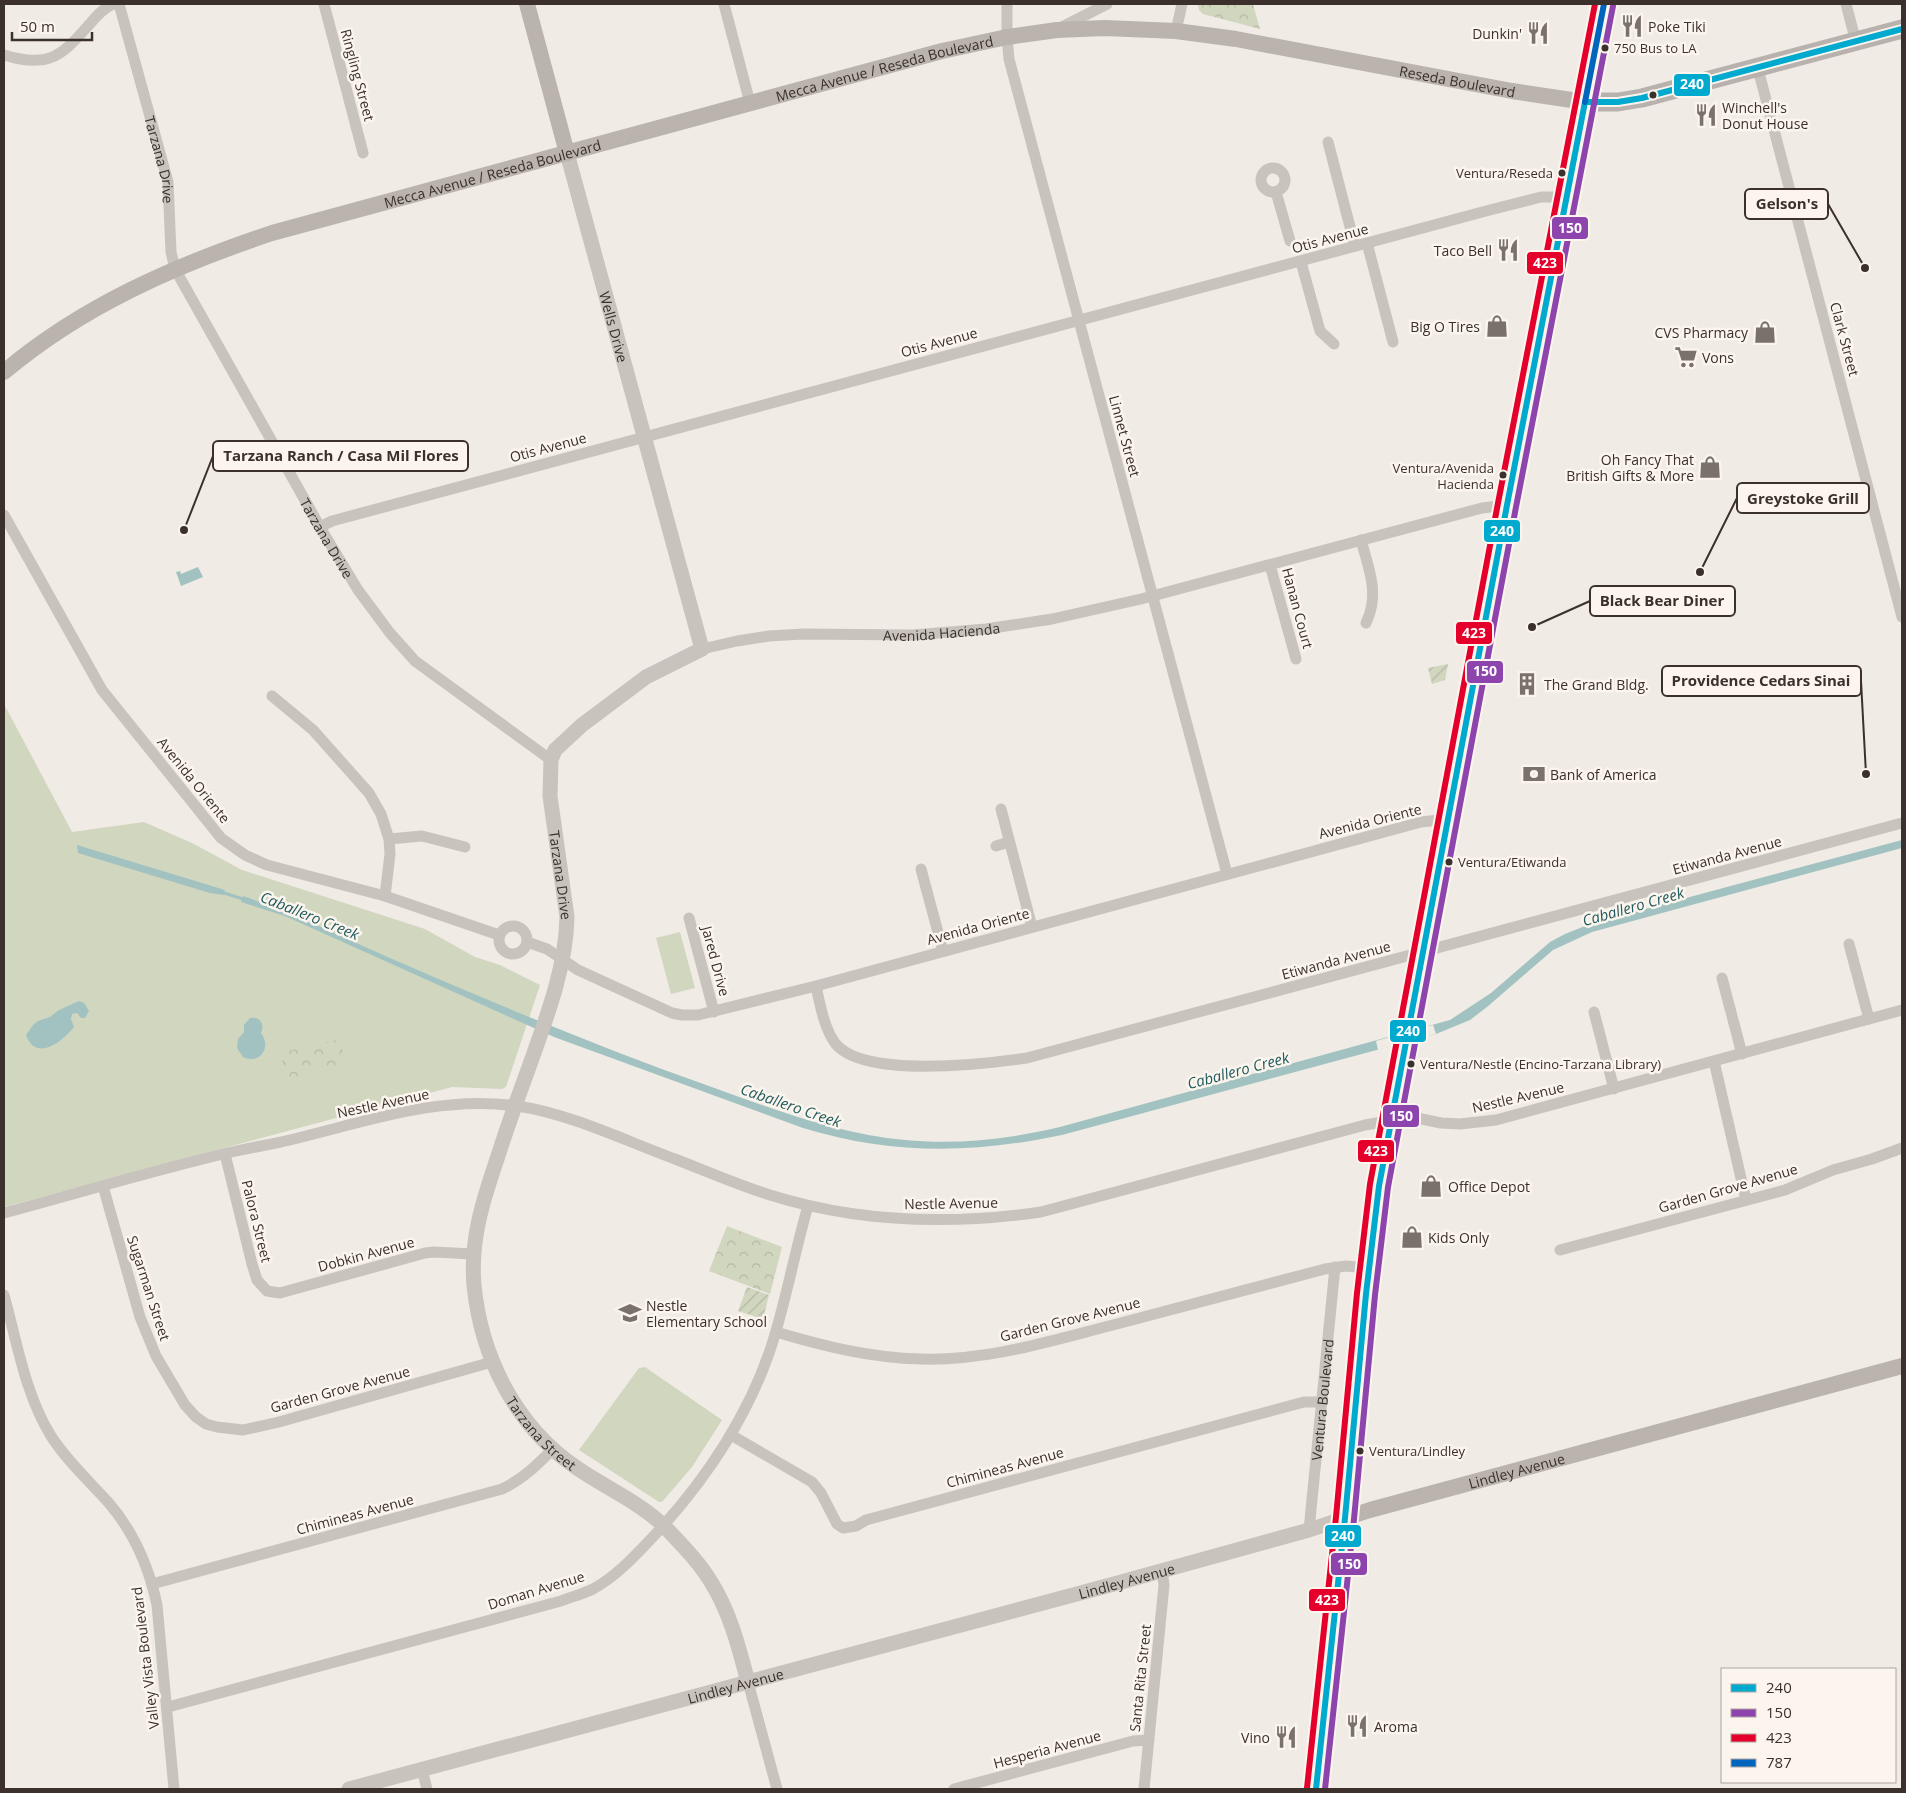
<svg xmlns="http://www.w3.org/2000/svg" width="1906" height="1793" font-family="'Open Sans',sans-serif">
<defs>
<pattern id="forest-crowns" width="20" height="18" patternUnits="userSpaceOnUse" patternTransform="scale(1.25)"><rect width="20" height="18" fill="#d1d6bf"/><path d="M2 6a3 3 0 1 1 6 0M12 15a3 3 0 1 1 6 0" fill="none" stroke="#b4b8a4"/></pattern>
<pattern id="garden-furrows" width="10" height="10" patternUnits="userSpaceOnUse" patternTransform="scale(1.25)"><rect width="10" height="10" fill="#d1d6bf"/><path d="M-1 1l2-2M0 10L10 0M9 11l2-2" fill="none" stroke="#b4b8a4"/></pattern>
</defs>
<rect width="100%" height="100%" fill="#f0ebe5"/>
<path fill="#d1d6bf" d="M 4,704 L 72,832 L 144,822 L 194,844 L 242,870 L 425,929 L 475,957 L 500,965 L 540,985 L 506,1087 L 502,1089 L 452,1087 L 4,1207 Z
M 680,932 L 695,988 L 671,994 L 656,938 Z
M 645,1367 L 722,1420 L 692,1467 L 662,1502 L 659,1502 L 579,1450 L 639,1368 Z"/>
<path fill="url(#forest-crowns)" d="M 1198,4 L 1253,4 L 1260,29 L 1203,14 L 1199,10 Z
M 340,1039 L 346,1065 L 287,1080 L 280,1053 Z
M 727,1226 L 782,1247 L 770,1294 L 709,1271 Z"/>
<path fill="url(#garden-furrows)" d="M 1448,664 L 1445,680 L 1432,684 L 1428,668 Z
M 747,1287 L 769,1295 L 763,1319 L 738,1311 Z"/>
<path fill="#a1c2c1" d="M 198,567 L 203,577 L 181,586 L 176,572 L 180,571 L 181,574 Z
M 1902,840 L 1902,848 L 1592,932 L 1553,950 L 1487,1007 L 1470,1020 L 1436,1034 L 1062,1135 C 971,1154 892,1155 803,1128 L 554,1037 L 285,916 L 241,902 L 243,896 C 297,915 347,939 399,962 C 501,1006 604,1049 709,1086 C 773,1109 837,1134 905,1140 C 957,1145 1009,1139 1060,1127 L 1450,1020 L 1491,993 L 1550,942 L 1565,934 L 1585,926 L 1619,916 Z
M 77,845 L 225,890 L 224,895 L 210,893 L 78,853 Z
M 79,1001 L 84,1003 L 89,1011 L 85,1018 L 81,1018 L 77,1013 L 72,1014 L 71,1019 L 74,1027 C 63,1041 36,1063 26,1035 L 33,1025 L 38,1021 L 50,1017 L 59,1010 Z
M 250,1018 C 260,1016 265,1024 261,1033 C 272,1047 260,1065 243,1057 L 237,1048 L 238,1039 L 244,1032 L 244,1025 Z"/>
<path fill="#f0ebe5" d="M 1433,1025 L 1436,1034 L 1378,1050 L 1376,1041 Z"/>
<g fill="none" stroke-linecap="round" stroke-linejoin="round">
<path stroke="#a1c2c1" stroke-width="3" d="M 221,892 L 246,900"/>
<g stroke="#c9c3be" stroke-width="11">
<path id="s1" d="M 119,4 L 168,182 L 171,252 L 175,269 L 320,527 L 358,590 L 390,633 L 415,661 L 551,760"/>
<path d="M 324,4 L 363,153"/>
<path d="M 724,4 L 750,103"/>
<path d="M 1007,4 L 1007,37 L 1009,59 L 1227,874"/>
<path d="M 1846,4 L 1856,42"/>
<path d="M 1062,27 L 1107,4"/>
<path d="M 1176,31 L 1182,4"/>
<path d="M 4,55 C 46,68 60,58 87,27 C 95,18 102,9 113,4"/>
<path d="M 1758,69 L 1902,617"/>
<path d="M 1328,142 L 1355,246"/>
<circle cx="1273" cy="180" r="12"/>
<path d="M 1276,192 L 1290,241"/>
<path d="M 1367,243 L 1393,342"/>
<path d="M 1301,262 L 1320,331 L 1334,344"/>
<path d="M 4,515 L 102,690 L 221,838 L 245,855 L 267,865 L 385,896 L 499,935"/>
<path d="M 320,527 L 332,521 L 1486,211 L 1541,197 L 1567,197"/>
<path d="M 1361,540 C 1369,570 1380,594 1366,623"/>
<path d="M 1270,565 L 1296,659"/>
<path id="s2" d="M 702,649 L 737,641 L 769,636 L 803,634 L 913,635 L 986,629 L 1052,619 L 1141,599 L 1482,508 L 1507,505"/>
<path d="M 272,696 L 313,730 L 369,793 L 381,814 L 389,839 L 390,854 L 385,896"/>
<path d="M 1001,809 L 1032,927"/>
<path d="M 389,839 L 422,836 L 465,847"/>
<path d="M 996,846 L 1009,842"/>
<path d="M 921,869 L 943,951"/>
<path d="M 689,918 L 714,1012"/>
<circle cx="513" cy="940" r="14"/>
<path d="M 527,942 L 547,949 L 578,970 L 672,1013 L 682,1015 L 698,1015 L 816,986 L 1421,822 L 1448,819"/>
<path d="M 1849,944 L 1869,1019"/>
<path d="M 1722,978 L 1742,1054"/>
<path d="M 816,986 C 820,1004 824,1028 835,1043 C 863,1079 986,1064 1027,1058 L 1902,823"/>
<path d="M 1594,1012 L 1614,1089"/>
<path d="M 1714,1061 L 1746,1200"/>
<path d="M 225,1154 L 252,1264 L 257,1280 L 267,1291 L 280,1293 L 425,1253 L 434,1252 L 473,1254"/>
<path d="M 103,1186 L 140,1317 L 156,1356 L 185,1405 L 196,1417 L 206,1424 L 217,1427 L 243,1430 L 279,1422 L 492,1362"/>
<path d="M 4,1213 C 78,1193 152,1171 227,1153 C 248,1148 269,1145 290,1140 C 365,1122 439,1095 517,1106 C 568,1113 626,1141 675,1159 C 706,1171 738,1185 770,1195 C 859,1223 950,1225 1041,1212 L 1365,1125 L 1412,1117 L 1441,1123 L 1460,1124 L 1496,1120 L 1902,1010"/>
<path d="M 1560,1250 L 1785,1190 L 1833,1170 L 1872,1159 L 1902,1148"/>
<path d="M 4,1295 C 17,1342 25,1394 51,1436 C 67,1461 89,1481 108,1502 C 134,1532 149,1567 157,1605 L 174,1789"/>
<path d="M 776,1332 C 823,1346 871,1358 921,1359 C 987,1361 1050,1341 1113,1325 C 1184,1306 1255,1287 1325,1269 L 1346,1266 L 1369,1268"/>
<path d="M 731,1435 L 812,1482 L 821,1493 L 837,1524 L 843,1528 L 856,1526 L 866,1520 L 1304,1402 L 1321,1402"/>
<path id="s3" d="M 1309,1530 L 1335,1267"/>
<path d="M 152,1584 L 502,1489 C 523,1479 537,1465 553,1449"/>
<path d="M 748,1682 L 777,1789"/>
<path d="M 168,1707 L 561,1601 C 571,1597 583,1594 593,1589 C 615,1577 633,1558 650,1540 C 706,1481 754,1409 776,1331 C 788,1290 796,1247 808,1206"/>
<path d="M 422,1769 L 427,1789"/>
<path d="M 954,1789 L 1133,1741 L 1149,1740"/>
<path d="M 1144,1789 L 1164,1585 L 1162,1570"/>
</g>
<g stroke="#c9c3be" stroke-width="15">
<path id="s4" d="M 567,153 L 702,649 L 646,677 L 582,725 L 555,750 L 551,760 L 550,796 L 567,917 C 566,968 546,1019 529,1067 C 518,1097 507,1128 497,1159 C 483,1200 470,1241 474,1285 C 481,1357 516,1427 577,1468 C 606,1488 641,1503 666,1528 C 682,1545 699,1562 711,1582 C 730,1612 739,1648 748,1682"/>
<path id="s5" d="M 349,1789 L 1114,1584 L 1309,1530 L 1345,1518"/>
</g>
<g stroke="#bab3ae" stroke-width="16">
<path d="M 527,4 L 567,153"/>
<path id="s6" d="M 4,372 C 82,306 176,265 272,233 L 942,51 L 1007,37 L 1057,30 L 1105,28 L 1176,31 L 1236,39 L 1512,91 L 1585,102"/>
<path id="s7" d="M 1345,1518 L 1370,1510 L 1902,1366"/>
</g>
<path stroke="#b8b1ad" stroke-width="19" d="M 1585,102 L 1618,102 L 1642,98 L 1902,29
M 1316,1789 L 1345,1518 L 1366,1294 L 1379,1186 L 1507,505 L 1604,4"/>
<defs>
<path id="bus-1" d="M 1316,1789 L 1345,1518 L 1366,1294 L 1379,1186 L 1507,505 L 1585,102 L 1618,102 L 1642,98 L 1902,29"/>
<path id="bus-2" d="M 1325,1789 L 1354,1519 L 1375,1295 L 1388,1187 L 1516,507 L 1613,6"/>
<path id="bus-3" d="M 1307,1788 L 1336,1517 L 1357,1293 L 1370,1184 L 1498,503 L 1595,4"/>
<path id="bus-4" d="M 1585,102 L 1604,4"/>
</defs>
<use href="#bus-1" stroke="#fbf5ee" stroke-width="10"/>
<use href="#bus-2" stroke="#fbf5ee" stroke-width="10"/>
<use href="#bus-3" stroke="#fbf5ee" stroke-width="10"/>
<use href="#bus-4" stroke="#fbf5ee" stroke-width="10"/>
<use href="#bus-1" stroke="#00a9ce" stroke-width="6"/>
<use href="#bus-2" stroke="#8e44ad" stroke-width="6"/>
<use href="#bus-3" stroke="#e4002b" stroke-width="6"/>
<use href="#bus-4" stroke="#0065bd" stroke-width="6"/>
</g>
<defs>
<symbol id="restaurant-bare" viewBox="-9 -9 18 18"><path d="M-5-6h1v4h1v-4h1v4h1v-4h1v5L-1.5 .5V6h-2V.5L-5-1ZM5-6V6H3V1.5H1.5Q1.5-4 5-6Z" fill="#7a716c" stroke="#fbf5ee" stroke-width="2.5" paint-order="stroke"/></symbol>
<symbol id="shop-bare" viewBox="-9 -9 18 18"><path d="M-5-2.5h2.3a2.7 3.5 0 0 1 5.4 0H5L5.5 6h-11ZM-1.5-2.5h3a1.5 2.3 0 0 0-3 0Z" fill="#7a716c" stroke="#fbf5ee" stroke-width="2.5" paint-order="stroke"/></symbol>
<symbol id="supermarket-bare" viewBox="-9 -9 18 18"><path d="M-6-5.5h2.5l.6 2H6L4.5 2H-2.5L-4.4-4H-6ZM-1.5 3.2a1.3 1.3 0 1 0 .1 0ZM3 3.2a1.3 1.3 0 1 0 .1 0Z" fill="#7a716c" stroke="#fbf5ee" stroke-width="2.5" paint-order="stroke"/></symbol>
<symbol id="building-bare" viewBox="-9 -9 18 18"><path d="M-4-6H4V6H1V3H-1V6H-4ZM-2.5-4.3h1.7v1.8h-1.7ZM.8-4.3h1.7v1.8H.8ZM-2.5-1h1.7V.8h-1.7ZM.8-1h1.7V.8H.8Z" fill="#7a716c" stroke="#fbf5ee" stroke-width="2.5" paint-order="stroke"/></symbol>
<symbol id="bank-bare" viewBox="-9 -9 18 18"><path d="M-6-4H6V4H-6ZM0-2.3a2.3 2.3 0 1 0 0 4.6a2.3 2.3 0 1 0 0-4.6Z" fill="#7a716c" stroke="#fbf5ee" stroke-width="2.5" paint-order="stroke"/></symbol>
<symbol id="school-bare" viewBox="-9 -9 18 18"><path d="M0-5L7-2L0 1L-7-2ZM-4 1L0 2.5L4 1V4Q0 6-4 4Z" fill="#7a716c" stroke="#fbf5ee" stroke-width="2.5" paint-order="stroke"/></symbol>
</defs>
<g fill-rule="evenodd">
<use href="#restaurant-bare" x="1616" y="10" width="32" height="32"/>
<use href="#restaurant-bare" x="1522" y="17" width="32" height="32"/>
<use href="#restaurant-bare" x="1690" y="99" width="32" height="32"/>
<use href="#restaurant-bare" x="1492" y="234" width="32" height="32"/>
<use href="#shop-bare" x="1481" y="310" width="32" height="32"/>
<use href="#shop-bare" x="1749" y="316" width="32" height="32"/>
<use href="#supermarket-bare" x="1670" y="341" width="32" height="32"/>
<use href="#shop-bare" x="1694" y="451" width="32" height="32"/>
<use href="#building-bare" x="1511" y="668" width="32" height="32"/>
<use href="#bank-bare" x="1518" y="758" width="32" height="32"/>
<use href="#shop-bare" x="1415" y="1170" width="32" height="32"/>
<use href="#shop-bare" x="1396" y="1221" width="32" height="32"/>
<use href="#school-bare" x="614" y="1297" width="32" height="32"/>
<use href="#restaurant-bare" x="1341" y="1710" width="32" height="32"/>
<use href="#restaurant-bare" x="1270" y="1721" width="32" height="32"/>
</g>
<g fill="#3b302b" stroke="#fbf5ee" stroke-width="2">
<circle cx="1605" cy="48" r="4.5"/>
<circle cx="1653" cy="95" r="4.5"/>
<circle cx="1562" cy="173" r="4.5"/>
<circle cx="1503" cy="475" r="4.5"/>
<circle cx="1449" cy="862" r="4.5"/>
<circle cx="1411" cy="1064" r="4.5"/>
<circle cx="1360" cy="1451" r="4.5"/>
</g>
<g text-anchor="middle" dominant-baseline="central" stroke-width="5" stroke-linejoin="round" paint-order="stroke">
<g font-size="13" fill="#3b302b" stroke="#fbf5ee" text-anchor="start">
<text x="1614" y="48">750 Bus to LA</text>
<text x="1553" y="173" text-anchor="end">Ventura/Reseda</text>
<text x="1494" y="468" text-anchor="end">Ventura/Avenida<tspan x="1494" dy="16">Hacienda</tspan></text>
<text x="1458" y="862">Ventura/Etiwanda</text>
<text x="1420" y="1064">Ventura/Nestle (Encino-Tarzana Library)</text>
<text x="1369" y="1451">Ventura/Lindley</text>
</g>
<g font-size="14" fill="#3b302b" stroke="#fbf5ee" text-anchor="start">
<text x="1648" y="26">Poke Tiki</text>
<text x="1522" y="33" text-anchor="end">Dunkin'</text>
<text x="1722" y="107">Winchell's<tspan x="1722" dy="16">Donut House</tspan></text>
<text x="1492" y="250" text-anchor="end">Taco Bell</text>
<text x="1480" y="326" text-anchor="end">Big O Tires</text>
<text x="1748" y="332" text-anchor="end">CVS Pharmacy</text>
<text x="1702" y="357">Vons</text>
<text x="1694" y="459" text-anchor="end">Oh Fancy That<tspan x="1694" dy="16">British Gifts &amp; More</tspan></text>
<text x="1544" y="684">The Grand Bldg.</text>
<text x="1550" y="774">Bank of America</text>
<text x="1448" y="1186">Office Depot</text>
<text x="1428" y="1237">Kids Only</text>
<text x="646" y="1305">Nestle<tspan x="646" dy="16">Elementary School</tspan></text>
<text x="1374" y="1726">Aroma</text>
<text x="1270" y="1737" text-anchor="end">Vino</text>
</g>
<g font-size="14" fill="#3b302b" stroke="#fbf5ee">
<text stroke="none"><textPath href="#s6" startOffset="938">Mecca Avenue / Reseda Boulevard</textPath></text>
<text transform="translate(358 75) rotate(75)">Ringling Street</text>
<text stroke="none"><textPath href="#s6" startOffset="1520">Reseda Boulevard</textPath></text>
<text stroke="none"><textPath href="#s1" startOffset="161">Tarzana Drive</textPath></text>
<text stroke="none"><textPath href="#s6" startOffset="532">Mecca Avenue / Reseda Boulevard</textPath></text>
<text transform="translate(1330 238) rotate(-15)">Otis Avenue</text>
<text stroke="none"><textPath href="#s4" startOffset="180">Wells Drive</textPath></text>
<text transform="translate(1845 339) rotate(75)">Clark Street</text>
<text transform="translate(939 342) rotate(-15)">Otis Avenue</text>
<text transform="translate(1125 436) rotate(75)">Linnet Street</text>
<text transform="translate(548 447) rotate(-15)">Otis Avenue</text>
<text stroke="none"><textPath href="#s1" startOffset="581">Tarzana Drive</textPath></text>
<text transform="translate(1298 608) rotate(75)">Hanan Court</text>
<text stroke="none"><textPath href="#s2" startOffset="241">Avenida Hacienda</textPath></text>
<text transform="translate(194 780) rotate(51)">Avenida Oriente</text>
<text transform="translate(1370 821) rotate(-14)">Avenida Oriente</text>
<text transform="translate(1727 855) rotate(-15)">Etiwanda Avenue</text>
<text stroke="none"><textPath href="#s4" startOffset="820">Tarzana Drive</textPath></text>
<text transform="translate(978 926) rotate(-15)">Avenida Oriente</text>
<text transform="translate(1336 960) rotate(-15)">Etiwanda Avenue</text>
<text transform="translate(716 961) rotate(75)">Jared Drive</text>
<text transform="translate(1518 1097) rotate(-13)">Nestle Avenue</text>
<text transform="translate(383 1103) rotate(-12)">Nestle Avenue</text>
<text transform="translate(1728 1188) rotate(-16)">Garden Grove Avenue</text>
<text transform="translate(951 1203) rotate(-1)">Nestle Avenue</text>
<text transform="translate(257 1221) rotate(76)">Palora Street</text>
<text transform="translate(366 1254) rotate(-15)">Dobkin Avenue</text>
<text transform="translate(149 1288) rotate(72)">Sugarman Street</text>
<text transform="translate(1070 1319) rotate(-14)">Garden Grove Avenue</text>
<text transform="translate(340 1389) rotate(-15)">Garden Grove Avenue</text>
<text stroke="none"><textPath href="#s3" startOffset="131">Ventura Boulevard</textPath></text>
<text stroke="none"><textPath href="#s4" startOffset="1411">Tarzana Street</textPath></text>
<text transform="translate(1005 1467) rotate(-15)">Chimineas Avenue</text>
<text stroke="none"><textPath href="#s7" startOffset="178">Lindley Avenue</textPath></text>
<text transform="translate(355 1514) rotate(-15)">Chimineas Avenue</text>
<text stroke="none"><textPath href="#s5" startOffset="805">Lindley Avenue</textPath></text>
<text transform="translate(536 1590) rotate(-17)">Doman Avenue</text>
<text transform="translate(145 1658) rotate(-97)">Valley Vista Boulevard</text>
<text transform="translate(1140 1678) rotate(-84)">Santa Rita Street</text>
<text stroke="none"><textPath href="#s5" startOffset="400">Lindley Avenue</textPath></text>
<text transform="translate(1047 1749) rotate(-15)">Hesperia Avenue</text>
</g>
<g font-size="15" font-style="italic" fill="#1f5a5e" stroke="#fbf5ee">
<text transform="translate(1633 906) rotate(-16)">Caballero Creek</text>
<text transform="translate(310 915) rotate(22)">Caballero Creek</text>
<text transform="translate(1238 1070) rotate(-15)">Caballero Creek</text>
<text transform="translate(791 1105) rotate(19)">Caballero Creek</text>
</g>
</g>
<path fill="none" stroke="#3b302b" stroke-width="2" d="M1865 268L1828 204M184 530L213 456M1700 572L1737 498M1532 627L1590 601M1866 774L1861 681"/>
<g fill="#3b302b" stroke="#fbf5ee" stroke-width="2">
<circle cx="1865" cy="268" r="5"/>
<circle cx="184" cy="530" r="5"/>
<circle cx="1700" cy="572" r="5"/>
<circle cx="1532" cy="627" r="5"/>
<circle cx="1866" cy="774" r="5"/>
</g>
<g fill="#fbf5ee" stroke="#3b302b" stroke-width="2">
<rect x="1745" y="189" width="83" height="30" rx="5"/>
<rect x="213" y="441" width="255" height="30" rx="5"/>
<rect x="1737" y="483" width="132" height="30" rx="5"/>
<rect x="1590" y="586" width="145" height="30" rx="5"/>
<rect x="1662" y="666" width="199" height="30" rx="5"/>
</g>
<g font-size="15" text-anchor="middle" font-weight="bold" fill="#3b302b">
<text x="1787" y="209">Gelson's</text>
<text x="341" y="461">Tarzana Ranch / Casa Mil Flores</text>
<text x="1803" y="504">Greystoke Grill</text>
<text x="1662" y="606">Black Bear Diner</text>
<text x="1761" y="686">Providence Cedars Sinai</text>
</g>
<g stroke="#fbf5ee" stroke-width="2">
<rect x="1673" y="73" width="38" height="24" rx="5" fill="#00a9ce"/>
<rect x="1551" y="216" width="38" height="24" rx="5" fill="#8e44ad"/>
<rect x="1526" y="251" width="38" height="24" rx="5" fill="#e4002b"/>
<rect x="1483" y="519" width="38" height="24" rx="5" fill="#00a9ce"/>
<rect x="1455" y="621" width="38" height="24" rx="5" fill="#e4002b"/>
<rect x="1466" y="660" width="38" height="24" rx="5" fill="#8e44ad"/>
<rect x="1389" y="1019" width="38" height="24" rx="5" fill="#00a9ce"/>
<rect x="1382" y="1104" width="38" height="24" rx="5" fill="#8e44ad"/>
<rect x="1357" y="1139" width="38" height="24" rx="5" fill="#e4002b"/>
<rect x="1324" y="1524" width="38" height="24" rx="5" fill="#00a9ce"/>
<rect x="1330" y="1552" width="38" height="24" rx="5" fill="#8e44ad"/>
<rect x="1308" y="1588" width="38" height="24" rx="5" fill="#e4002b"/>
</g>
<g font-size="14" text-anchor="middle" font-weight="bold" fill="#fff">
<text x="1692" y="89">240</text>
<text x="1570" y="233">150</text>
<text x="1545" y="268">423</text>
<text x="1502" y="536">240</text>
<text x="1474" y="638">423</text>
<text x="1485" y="676">150</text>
<text x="1408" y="1036">240</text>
<text x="1401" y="1121">150</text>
<text x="1376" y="1156">423</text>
<text x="1343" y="1541">240</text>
<text x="1349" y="1569">150</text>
<text x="1327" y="1605">423</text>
</g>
<rect width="1906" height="1793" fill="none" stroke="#3b302b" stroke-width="10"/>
<rect x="1721" y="1668" width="175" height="115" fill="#fbf5ee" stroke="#aea6a0"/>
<rect x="1731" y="1684" width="25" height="8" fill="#00a9ce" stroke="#aea6a0"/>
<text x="1766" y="1693" font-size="15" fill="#3b302b">240</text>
<rect x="1731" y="1709" width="25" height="8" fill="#8e44ad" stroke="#aea6a0"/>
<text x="1766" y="1718" font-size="15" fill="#3b302b">150</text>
<rect x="1731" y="1734" width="25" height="8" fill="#e4002b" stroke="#aea6a0"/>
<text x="1766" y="1743" font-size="15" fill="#3b302b">423</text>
<rect x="1731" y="1759" width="25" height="8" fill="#0065bd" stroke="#aea6a0"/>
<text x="1766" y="1768" font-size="15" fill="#3b302b">787</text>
<path d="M12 32v8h80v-8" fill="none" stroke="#3b302b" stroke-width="2.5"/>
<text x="20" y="32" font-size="15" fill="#3b302b" stroke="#fbf5ee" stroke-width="4" paint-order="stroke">50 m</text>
</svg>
